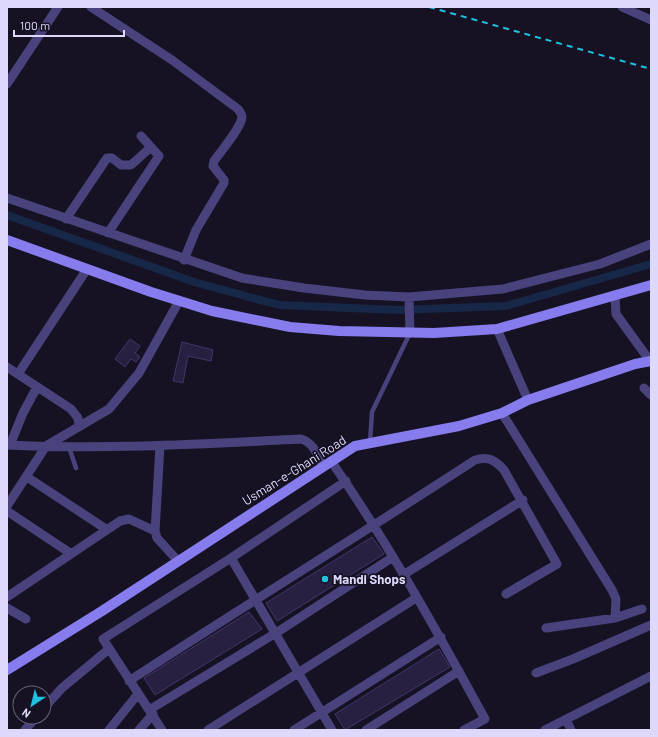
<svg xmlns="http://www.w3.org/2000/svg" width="658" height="737" font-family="Barlow,sans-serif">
<rect width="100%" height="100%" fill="#161223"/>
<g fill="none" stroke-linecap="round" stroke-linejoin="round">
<path stroke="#172748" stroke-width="8" d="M 7,215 L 194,282 L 279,305 L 398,310 L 506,306 L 651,264"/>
</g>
<path fill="#292041" stroke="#43356a" d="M 130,339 L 140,346 L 135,353 L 140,357 L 136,362 L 131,359 L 125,367 L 115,359 Z
M 182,342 L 213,350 L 211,361 L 188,356 L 183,383 L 173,381 Z
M 372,537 L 384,554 L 277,621 L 266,603 Z
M 249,612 L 262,629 L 155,695 L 144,678 Z
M 439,649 L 450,667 L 345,730 L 335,714 Z"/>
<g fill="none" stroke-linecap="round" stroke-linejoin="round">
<path stroke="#48437c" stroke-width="4.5" d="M 370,442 L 372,412 L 410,333
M 69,447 L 76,468"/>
<path stroke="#48437c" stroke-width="9" d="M 91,7 L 172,60 L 238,109 C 240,112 242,114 242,117 C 241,128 221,151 214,161 L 213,166 L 224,180 L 224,183 L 196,230 L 184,260
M 622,7 L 651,20
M 7,84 L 58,7
M 7,198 L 242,278 L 304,288 L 365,295 L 409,297 L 503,289 L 600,264 L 651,244
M 66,219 L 107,158 L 112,158 L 121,165 L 131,165 L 151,147
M 108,233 L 159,156 L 141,136
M 615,296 L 616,314 L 650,361
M 409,297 L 410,333
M 497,329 L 528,400
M 7,367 L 71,409 L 78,418 L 79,425
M 18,374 L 87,269
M 644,388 L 651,395
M 502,413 L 612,590 L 616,599 L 615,618
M 7,445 C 105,450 203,444 301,439 C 314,443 317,455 323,466
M 10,445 L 23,413 L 37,387
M 160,446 L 155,531 L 157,538 L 178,561
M 331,461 C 388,543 437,631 485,719 L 464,730
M 27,477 L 106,529
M 7,506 L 46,446 L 109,409 L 139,373 L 179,301
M 7,511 L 70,553
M 231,558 L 332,730
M 403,575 L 523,500
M 7,597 L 120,521 L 129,519 L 155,531
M 7,608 L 26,619
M 546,628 L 615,618 L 642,609
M 536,673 L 573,659 L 651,625
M 129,681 C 244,606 360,535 475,460 C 488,456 495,460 504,470 L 557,564 L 506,594
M 44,708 L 62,688 L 109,649
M 149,710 L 276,633 L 393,557
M 566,719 L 571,730
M 25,730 L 36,717
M 109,730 L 138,694
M 139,730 L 153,714
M 162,730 L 103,639 L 231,558 L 346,481
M 208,730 L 416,598
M 294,730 L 441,637
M 366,730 L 459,671
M 545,730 L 651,676"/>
<path stroke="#867ced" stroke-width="10" d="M 7,240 L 151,292 L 212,311 L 290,327 L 339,331 L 434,333 L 497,329 L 651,285
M 7,670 L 102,611 L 355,446 L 459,426 L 502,413 L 528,400 L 635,364 L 651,361"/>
<path stroke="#1fc1e0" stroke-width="2" stroke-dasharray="6 5" stroke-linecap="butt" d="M 429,7 L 651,69"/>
</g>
<circle fill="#1fc1e0" stroke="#161223" stroke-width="1.5" cx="325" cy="579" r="4"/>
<g text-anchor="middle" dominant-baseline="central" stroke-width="3.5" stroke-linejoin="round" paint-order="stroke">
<g font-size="13" fill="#ded9fa" stroke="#161223">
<text transform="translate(294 470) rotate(-32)">Usman-e-Ghani Road</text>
</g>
<g font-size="13" font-weight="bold" fill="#ded9fa" stroke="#161223" text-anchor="start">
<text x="333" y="579">Mandi Shops</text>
</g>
</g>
<rect width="658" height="737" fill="none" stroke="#ded9fa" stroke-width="16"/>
<g transform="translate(32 705) rotate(215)"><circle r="19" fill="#161223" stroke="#666279"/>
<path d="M0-3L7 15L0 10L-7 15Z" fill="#1fc1e0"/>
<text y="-6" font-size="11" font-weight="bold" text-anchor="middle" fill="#ded9fa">N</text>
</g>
<path d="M14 30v6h110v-6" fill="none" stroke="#ded9fa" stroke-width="2"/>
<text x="20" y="30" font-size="12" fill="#ded9fa" stroke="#161223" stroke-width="3" paint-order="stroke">100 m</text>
</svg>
